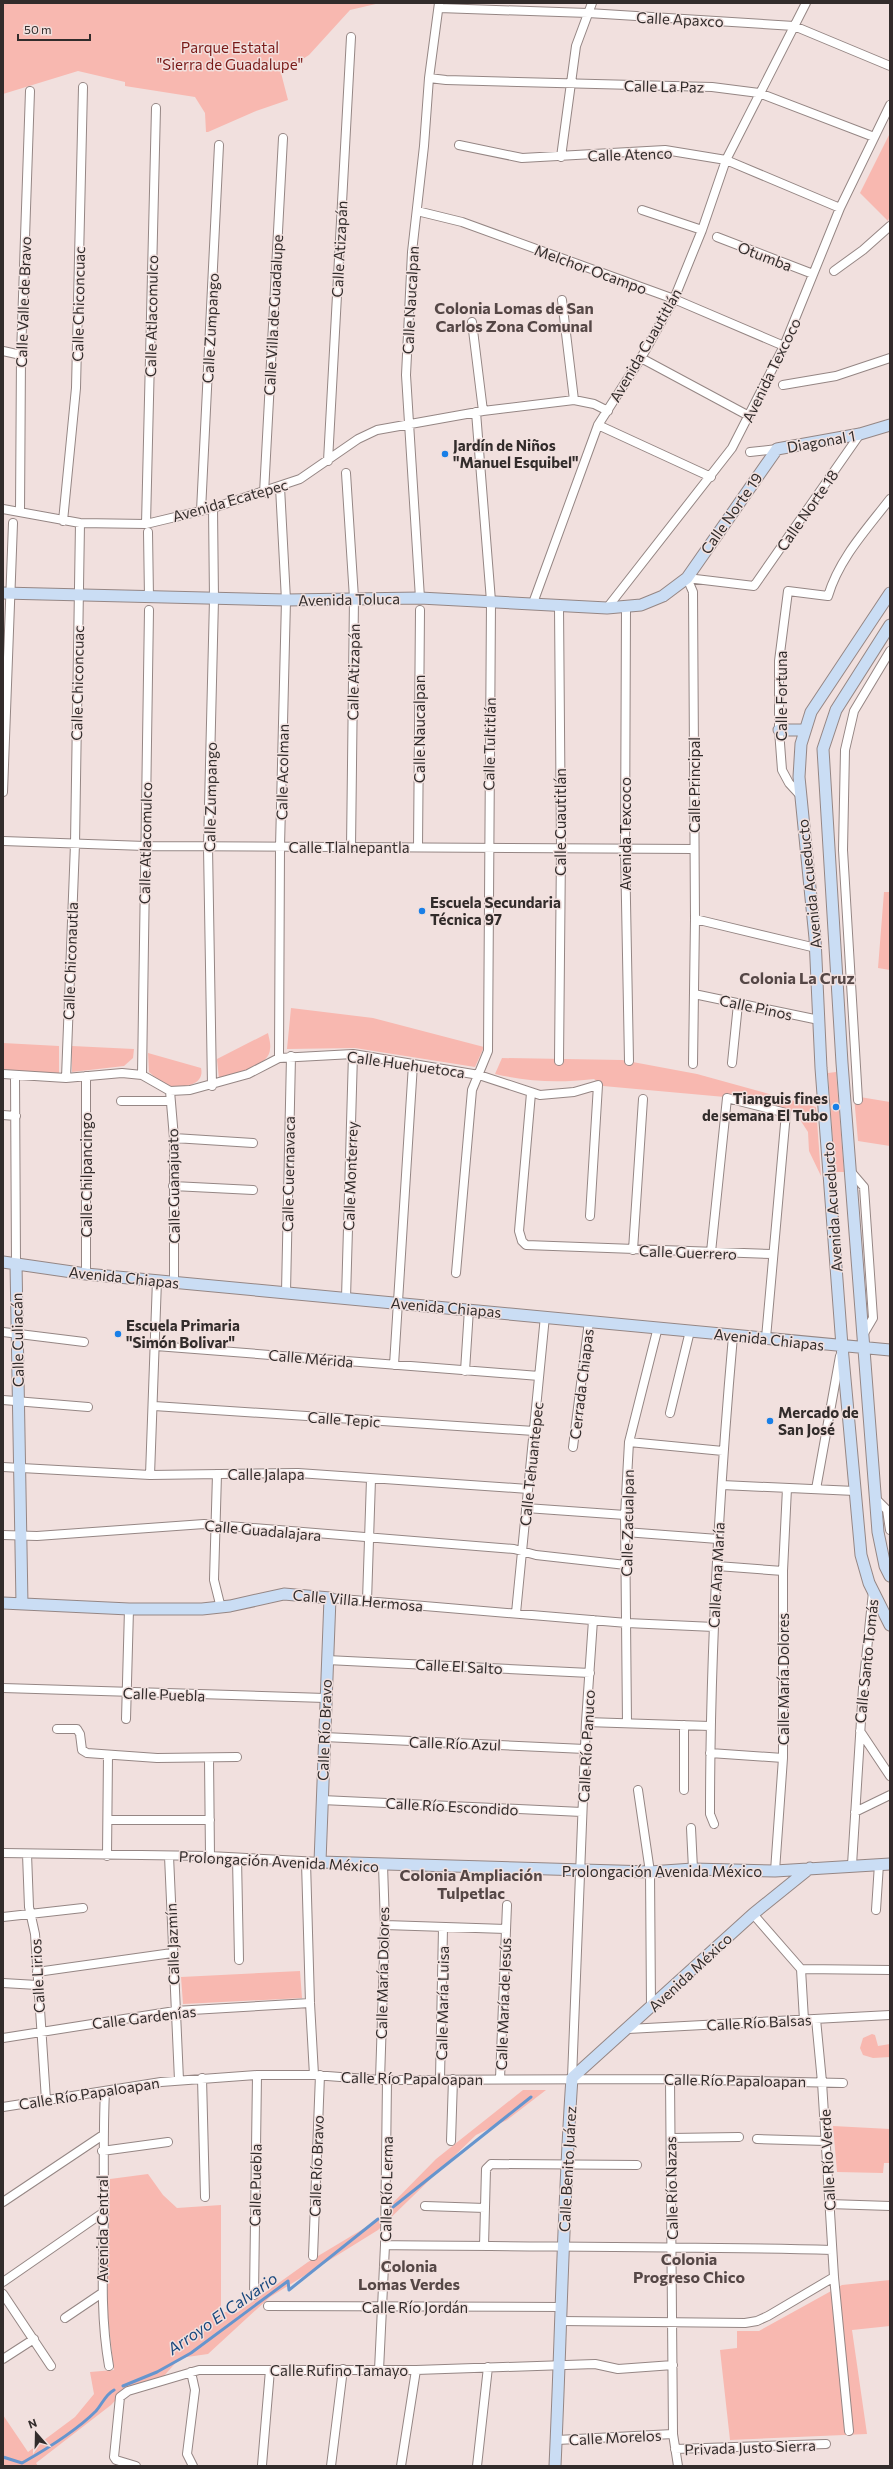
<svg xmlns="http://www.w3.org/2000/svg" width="893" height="2469" font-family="Commissioner,sans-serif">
<rect width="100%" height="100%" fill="#f1e0de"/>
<path fill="#f8b8b0" d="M 3,3 L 380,3 L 350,10 L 309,55 L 281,73 L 288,100 L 256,111 L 208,132 L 206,132 L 205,113 L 195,97 L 125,86 L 125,82 L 78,71 L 3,94 Z
M 890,133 L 890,215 L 888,221 L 860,193 Z
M 884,892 L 890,892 L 890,970 L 878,968 Z
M 291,1008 L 373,1018 L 484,1047 L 475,1067 L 355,1048 L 287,1049 Z
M 268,1033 C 269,1038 271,1044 270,1049 C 270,1066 233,1076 219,1079 L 217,1059 Z
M 3,1043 L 59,1046 L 59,1073 L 21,1072 L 3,1069 Z
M 72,1046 L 134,1049 L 133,1058 L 124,1066 L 72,1072 Z
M 148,1053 L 201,1068 C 205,1085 184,1088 170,1086 C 163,1085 154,1076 149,1072 Z
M 502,1058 L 622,1060 L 697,1074 L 816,1107 L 821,1176 L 809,1151 L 808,1132 L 795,1112 L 736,1098 L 603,1086 L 594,1079 C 559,1083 529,1082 495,1074 Z
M 836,1072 L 844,1172 L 835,1172 L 828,1073 Z
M 854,1096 L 890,1102 L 890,1146 L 858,1141 Z
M 300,1971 L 302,1998 L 183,2004 L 181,1977 Z
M 872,2034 L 875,2035 L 878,2046 L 890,2044 L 890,2057 L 873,2058 L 863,2055 L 860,2048 L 863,2038 Z
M 523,2090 L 546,2090 L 507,2120 L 476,2135 L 378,2230 L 270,2297 L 208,2354 L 180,2358 L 162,2378 L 127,2388 L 111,2405 L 36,2463 L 38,2466 L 3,2466 L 3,2415 L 28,2452 L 75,2417 L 94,2394 L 90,2372 L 114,2370 L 107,2310 L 110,2179 L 148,2174 L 163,2195 L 177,2208 L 221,2205 L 221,2312 L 238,2312 L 308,2262 L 373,2223 L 436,2159 Z
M 833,2126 L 890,2129 L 890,2163 L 884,2163 L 883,2173 L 837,2172 Z
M 890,2280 L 890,2326 L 852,2330 L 867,2434 L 730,2440 L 720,2350 L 737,2348 L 737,2331 L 759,2331 L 842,2285 Z"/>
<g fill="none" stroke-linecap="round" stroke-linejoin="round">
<path stroke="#6695ce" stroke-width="3" d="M 393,2207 L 531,2097
M 123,2386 L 157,2372 L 191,2353 L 288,2281 L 289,2290 L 378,2219
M 3,2457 L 22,2463 C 45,2450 78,2429 96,2411 C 103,2403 105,2395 114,2390"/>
<defs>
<path id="street" d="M 439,8 L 588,13 L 794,26 L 890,66
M 429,78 L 446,80 L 712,87 L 759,93 L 874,137
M 459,145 L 522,158 L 665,150 L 726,160 L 840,208
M 561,157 L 576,46 L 592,3
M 642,210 L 702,230
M 417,211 L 462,222 L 674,299 L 784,346
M 717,237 L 813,274
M 834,271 L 863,250 L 890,226
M 562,300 L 574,400
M 472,322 L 483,411
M 3,351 L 21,355
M 641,358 L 749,416
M 783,385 L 836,376 L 890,358
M 598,425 L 711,477
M 750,452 L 777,449
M 328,461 L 351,37
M 346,473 L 354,598 L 351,848
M 264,493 L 283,138
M 3,509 L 80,523 L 146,524 L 213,508 L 300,479 L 358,439 L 377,430 L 483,411 L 574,400 L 594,404 L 608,411
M 201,511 L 219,145
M 20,512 L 21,355 L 30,91
M 63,521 L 76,388 L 83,87
M 146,524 L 156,108
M 148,532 L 149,598
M 687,578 L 693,592 L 695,919 L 693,1064
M 687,578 L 754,586 L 860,434
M 420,598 L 406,375 L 412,252 L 424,146 L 429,78 L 439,3
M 533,603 L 598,425 L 641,358 L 674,299 L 702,230 L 726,160 L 806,3
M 607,608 L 732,448 L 784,346 L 840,208 L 890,105
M 626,608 L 625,849 L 629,1061
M 3,792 L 13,523
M 800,795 L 789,783 L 782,770 L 779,730 L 779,661 L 788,591 L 828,596 C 839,559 866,530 890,499
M 3,841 L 145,846 L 694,849
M 418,847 L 420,610
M 695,919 L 816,948
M 694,994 L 819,1020
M 279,1058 L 280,847 L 286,600 L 280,487
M 559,1061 L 561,849 L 559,607
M 732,1063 L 738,1004
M 3,1074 L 66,1078 L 122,1073 L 142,1075 L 170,1091 L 190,1090 L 248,1074 L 279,1058 L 353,1054 L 479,1075 L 540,1095 L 574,1092 L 598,1085 L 590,1216
M 142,1075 L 149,610
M 15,1076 L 16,1264
M 66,1078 L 75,844 L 80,523
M 212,1086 L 208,847 L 214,599 L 213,508
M 170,1091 L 174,1138 L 174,1282
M 531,1093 L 519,1231 L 522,1241 L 526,1245 L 772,1254
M 858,1100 L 843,850 L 845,750 L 854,711 L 890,651
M 121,1101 L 170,1101
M 3,1115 L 16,1116
M 174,1138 L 253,1143
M 852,1173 L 864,1187 L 873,1318 L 863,1335
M 173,1186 L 253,1190
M 633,1250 L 643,1099
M 711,1252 L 727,1098 L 786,1113 L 766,1338
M 456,1273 L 472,1090 L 488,1051 L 491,601 L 476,412
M 86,1274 L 86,1076
M 286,1292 L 291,1056
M 346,1298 L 353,1054
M 3,1332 L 84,1342
M 156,1346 L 539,1376
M 394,1365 L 413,1064
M 465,1371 L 469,1309
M 3,1400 L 88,1407
M 154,1406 L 534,1431
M 670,1413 L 690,1331
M 629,1442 L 723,1451
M 573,1447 L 589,1321
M 3,1467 L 150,1475 L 298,1473 L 528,1489
M 217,1474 L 214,1580 L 221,1608
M 150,1475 L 157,1280
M 722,1485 L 855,1491
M 816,1489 L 840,1356
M 875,1498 L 887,1510 L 890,1530
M 526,1508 L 625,1515
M 625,1532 L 718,1539
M 3,1535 L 37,1536 L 204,1524 L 514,1549 L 536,1555 L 626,1565
M 717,1566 L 783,1571
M 330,1598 L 627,1623 L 714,1627
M 367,1601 L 371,1479
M 516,1613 L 545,1316
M 327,1660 L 590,1673
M 3,1688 L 325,1698
M 126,1719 L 129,1609
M 586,1722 L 710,1726
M 627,1723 L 625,1515 L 629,1442 L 658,1327
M 684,1725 L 684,1790
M 57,1729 L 77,1729 L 80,1734 L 82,1750 L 87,1753 L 157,1758 L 237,1757
M 860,1731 L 890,1776
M 324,1737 L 585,1749
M 710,1753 L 783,1758
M 209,1758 L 210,1856
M 638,1790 L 650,1872 L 651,2007
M 322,1800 L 582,1812
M 855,1812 L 890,1795
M 109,1820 L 210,1820
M 714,1824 L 710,1814 C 710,1654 719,1495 733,1336
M 691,1828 L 693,1869
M 3,1853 L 210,1856 L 320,1862
M 27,1854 L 29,1907 L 35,1934 L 46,2100
M 107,1856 L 108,1755
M 169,1856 L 179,2080
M 237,1858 L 239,1960
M 306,1862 L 310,2003 L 314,2075
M 852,1865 L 863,1688 L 873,1592
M 775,1871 L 783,1758 L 783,1571 L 787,1488
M 876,1910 L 879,1864
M 753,1914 L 801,1969 L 804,2020
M 3,1917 L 83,1908
M 385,1925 L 506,1929
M 801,1969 L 890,1970
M 37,1972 L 172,1953
M 3,1983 L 37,1985
M 816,2019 L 822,2082 L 834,2277 L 849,2431
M 628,2029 L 890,2015
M 3,2038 L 175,2011 L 310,2003
M 202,2078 L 205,2197
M 572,2078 L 586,1722 L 593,1620
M 440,2079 L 443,1928
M 500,2079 L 507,1905
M 670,2079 L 673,2434 L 678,2466
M 380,2080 L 385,1925 L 383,1865
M 105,2091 C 103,2132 104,2172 104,2213 C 103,2265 100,2315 109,2366
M 3,2107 L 161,2082 L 257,2075 L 314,2075 L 380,2080 L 670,2079 L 843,2083
M 671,2138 L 739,2137
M 757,2139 L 826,2141
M 451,2141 L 453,2079
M 102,2151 L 168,2142
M 3,2202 L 103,2135
M 829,2204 L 890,2206
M 425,2206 L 485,2208
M 385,2245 C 534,2247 683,2246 832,2250
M 484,2246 L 486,2169 L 491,2164 L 637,2165
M 313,2256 L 320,2075
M 3,2282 L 104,2212
M 3,2294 L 51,2366
M 254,2295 L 257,2075
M 268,2306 L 561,2307
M 65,2318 L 102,2293
M 561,2321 L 745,2323 L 757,2321 L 768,2316 L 834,2277
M 3,2359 L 34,2339
M 379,2370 L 385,2245 L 387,2080
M 191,2372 L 195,2390 L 187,2454 L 193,2466
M 557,2440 L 673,2434
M 675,2449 L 826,2444
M 262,2465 L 270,2370
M 136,2466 L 116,2460 L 114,2457 L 120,2397 L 128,2391 L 199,2370 L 416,2370 L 595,2364 L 618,2369 L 673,2365
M 331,2466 L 343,2369
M 401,2466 L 416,2370
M 477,2466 L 488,2367"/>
<path id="secondary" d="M 3,593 L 286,600 L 420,598 L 607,608 L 641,605 L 663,596 L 687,578 L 777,449 L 860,434 L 890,425
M 890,593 L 811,712 L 801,744 L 799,777 L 815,938 L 821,1068 L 842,1346 L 861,1555 L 869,1583 L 890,1625
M 890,625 L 836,710 L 823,749 L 842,1063 L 878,1532 L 885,1566 L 890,1576
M 779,730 L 805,730
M 3,1262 L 86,1274 L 890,1350
M 16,1264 L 22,1604
M 3,1603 L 129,1609 L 202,1609 L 230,1606 L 284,1594 L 330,1598 L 320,1862 L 650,1872 L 693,1869 L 775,1871 L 890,1864
M 555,2466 C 561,2337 563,2207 572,2078 L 753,1914 L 810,1868"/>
</defs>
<use href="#street" stroke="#958684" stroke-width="10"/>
<use href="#secondary" stroke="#958684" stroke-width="13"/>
<use href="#street" stroke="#fff" stroke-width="8"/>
<use href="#secondary" stroke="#caddf4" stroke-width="11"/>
</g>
<g fill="#197fe7" stroke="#f1e0de" stroke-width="1.5">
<circle cx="445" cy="454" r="4"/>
<circle cx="422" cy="911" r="4"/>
<circle cx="836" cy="1107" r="4"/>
<circle cx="118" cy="1334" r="4"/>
<circle cx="770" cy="1421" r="4"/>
</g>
<g text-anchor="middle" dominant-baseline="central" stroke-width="3" stroke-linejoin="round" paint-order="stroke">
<g font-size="15" fill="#322c2b" stroke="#f1e0de">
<text transform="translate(680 19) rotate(3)">Calle Apaxco</text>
<text transform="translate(664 86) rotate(1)">Calle La Paz</text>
<text transform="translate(630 154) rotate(-2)">Calle Atenco</text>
<text transform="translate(339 249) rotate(-87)">Calle Atizapán</text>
<text transform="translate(765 256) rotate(21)">Otumba</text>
<text transform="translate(591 269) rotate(20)">Melchor Ocampo</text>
<text transform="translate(410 300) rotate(-87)">Calle Naucalpan</text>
<text transform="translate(23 302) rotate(-88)">Calle Valle de Bravo</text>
<text transform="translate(78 304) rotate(-89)">Calle Chiconcuac</text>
<text transform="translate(273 315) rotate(-87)">Calle Villa de Guadalupe</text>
<text transform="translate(151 316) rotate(-89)">Calle Atlacomulco</text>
<text transform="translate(210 328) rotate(-87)">Calle Zumpango</text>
<text transform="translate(645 345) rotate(-60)">Avenida Cuautitlán</text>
<text transform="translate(771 370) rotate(-64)">Avenida Texcoco</text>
<text transform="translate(821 441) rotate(-10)">Diagonal 1</text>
<text transform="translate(230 500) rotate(-16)">Avenida Ecatepec</text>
<text transform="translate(807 510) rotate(-55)">Calle Norte 18</text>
<text transform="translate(731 513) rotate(-55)">Calle Norte 19</text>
<text transform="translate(349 599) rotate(-1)">Avenida Toluca</text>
<text transform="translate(353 672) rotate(-89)">Calle Atizapán</text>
<text transform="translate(77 683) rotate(-89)">Calle Chiconcuac</text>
<text transform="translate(781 696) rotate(-90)">Calle Fortuna</text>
<text transform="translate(419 729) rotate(-90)">Calle Naucalpan</text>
<text transform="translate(489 744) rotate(-89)">Calle Tultitlán</text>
<text transform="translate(282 772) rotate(-89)">Calle Acolman</text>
<text transform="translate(694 785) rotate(-90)">Calle Principal</text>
<text transform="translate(210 797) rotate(-89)">Calle Zumpango</text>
<text transform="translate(560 822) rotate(-90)">Calle Cuautitlán</text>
<text transform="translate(625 834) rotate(-90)">Avenida Texcoco</text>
<text transform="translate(145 843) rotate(-89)">Calle Atlacomulco</text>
<text x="349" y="847">Calle Tlalnepantla</text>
<text transform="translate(809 884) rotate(-96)">Avenida Acueducto</text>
<text transform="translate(70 961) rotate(-88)">Calle Chiconautla</text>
<text transform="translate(756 1007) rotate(12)">Calle Pinos</text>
<text transform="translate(406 1064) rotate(8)">Calle Huehuetoca</text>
<text transform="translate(288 1174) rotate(-89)">Calle Cuernavaca</text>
<text transform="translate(86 1175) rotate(-90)">Calle Chilpancingo</text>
<text transform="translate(350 1176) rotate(-88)">Calle Monterrey</text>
<text transform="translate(173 1186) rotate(-91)">Calle Guanajuato</text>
<text transform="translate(832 1207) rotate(-94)">Avenida Acueducto</text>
<text transform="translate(688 1252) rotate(2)">Calle Guerrero</text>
<text transform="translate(124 1277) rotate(6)">Avenida Chiapas</text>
<text transform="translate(446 1307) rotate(5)">Avenida Chiapas</text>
<text transform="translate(769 1339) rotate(6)">Avenida Chiapas</text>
<text transform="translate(17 1340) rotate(-91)">Calle Culiacán</text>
<text transform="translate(311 1358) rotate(5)">Calle Mérida</text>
<text transform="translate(581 1384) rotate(-83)">Cerrada Chiapas</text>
<text transform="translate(344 1419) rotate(4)">Calle Tepic</text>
<text transform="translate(531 1464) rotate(-84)">Calle Tehuantepec</text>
<text x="266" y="1474">Calle Jalapa</text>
<text transform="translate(627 1523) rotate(-89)">Calle Zacualpan</text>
<text transform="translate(263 1530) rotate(5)">Calle Guadalajara</text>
<text transform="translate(716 1575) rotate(-87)">Calle Ana María</text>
<text transform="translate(358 1600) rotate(5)">Calle Villa Hermosa</text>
<text transform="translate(866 1661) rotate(-84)">Calle Santo Tomás</text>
<text transform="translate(459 1666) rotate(3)">Calle El Salto</text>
<text transform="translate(783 1679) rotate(-90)">Calle María Dolores</text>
<text transform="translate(164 1694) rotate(2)">Calle Puebla</text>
<text transform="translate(324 1730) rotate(-88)">Calle Río Bravo</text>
<text transform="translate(455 1743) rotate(2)">Calle Río Azul</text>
<text transform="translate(586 1746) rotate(-87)">Calle Río Panuco</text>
<text transform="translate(452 1806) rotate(3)">Calle Río Escondido</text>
<text transform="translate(279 1861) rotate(3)">Prolongación Avenida México</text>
<text x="662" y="1871">Prolongación Avenida México</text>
<text transform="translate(172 1944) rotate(-92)">Calle Jazmín</text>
<text transform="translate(690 1972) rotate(-43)">Avenida México</text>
<text transform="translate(382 1973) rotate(-89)">Calle María Dolores</text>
<text transform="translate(37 1976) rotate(-93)">Calle Lirios</text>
<text transform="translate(442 2003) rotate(-89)">Calle María Luisa</text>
<text transform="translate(503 2004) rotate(-88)">Calle María de Jesús</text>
<text transform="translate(144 2017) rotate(-7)">Calle Gardenías</text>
<text transform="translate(759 2022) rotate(-3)">Calle Río Balsas</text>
<text transform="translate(412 2078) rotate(1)">Calle Río Papaloapan</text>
<text transform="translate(735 2080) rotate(1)">Calle Río Papaloapan</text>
<text transform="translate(89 2093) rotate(-9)">Calle Río Papaloapan</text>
<text transform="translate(827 2160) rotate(-93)">Calle Río Verde</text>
<text transform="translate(316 2166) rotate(-88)">Calle Río Bravo</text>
<text transform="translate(567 2169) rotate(-87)">Calle Benito Juárez</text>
<text transform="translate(255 2185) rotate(-89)">Calle Puebla</text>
<text transform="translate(671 2188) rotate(-91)">Calle Río Nazas</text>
<text transform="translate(386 2189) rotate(-89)">Calle Río Lerma</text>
<text transform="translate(102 2229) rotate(-90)">Avenida Central</text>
<text x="415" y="2307">Calle Río Jordán</text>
<text x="339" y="2370">Calle Rufino Tamayo</text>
<text transform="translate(615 2437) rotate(-3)">Calle Morelos</text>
<text transform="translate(750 2447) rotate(-2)">Privada Justo Sierra</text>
</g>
<g font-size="15" fill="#791a18" stroke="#f1e0de">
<text x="230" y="47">Parque Estatal<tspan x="230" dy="17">"Sierra de Guadalupe"</tspan></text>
</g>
<g font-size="15" font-weight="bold" fill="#322c2b" stroke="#f1e0de" text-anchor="start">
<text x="453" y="445">Jardín de Niños<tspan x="453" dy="17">"Manuel Esquibel"</tspan></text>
<text x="430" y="902">Escuela Secundaria<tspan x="430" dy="17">Técnica 97</tspan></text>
<text x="828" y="1098" text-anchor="end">Tianguis fines<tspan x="828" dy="17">de semana El Tubo</tspan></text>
<text x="126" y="1325">Escuela Primaria<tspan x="126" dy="17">"Simón Bolivar"</tspan></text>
<text x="778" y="1412">Mercado de<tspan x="778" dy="17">San José</tspan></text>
</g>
<g font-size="16" font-weight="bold" fill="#554746" stroke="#f1e0de">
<text x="514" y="307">Colonia Lomas de San<tspan x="514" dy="18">Carlos Zona Comunal</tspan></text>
<text x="797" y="977">Colonia La Cruz</text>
<text x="471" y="1874">Colonia Ampliación<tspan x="471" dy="18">Tulpetlac</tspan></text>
<text x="689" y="2258">Colonia<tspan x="689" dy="18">Progreso Chico</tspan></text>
<text x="409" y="2265">Colonia<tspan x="409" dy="18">Lomas Verdes</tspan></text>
</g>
<g font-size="16" font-style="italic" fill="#17477d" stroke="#f1e0de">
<text transform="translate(222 2313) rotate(-35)">Arroyo El Calvario</text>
</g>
</g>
<rect width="893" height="2469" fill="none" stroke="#322c2b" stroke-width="8"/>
<g transform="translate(36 2433) rotate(340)" stroke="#f1e0de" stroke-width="3" paint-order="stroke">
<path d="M0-3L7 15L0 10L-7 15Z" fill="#322c2b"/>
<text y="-6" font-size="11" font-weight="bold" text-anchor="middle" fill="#322c2b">N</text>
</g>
<path d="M18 34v6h72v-6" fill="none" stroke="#322c2b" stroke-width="2"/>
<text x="24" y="34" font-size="12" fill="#322c2b" stroke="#f1e0de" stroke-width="3" paint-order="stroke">50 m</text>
</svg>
